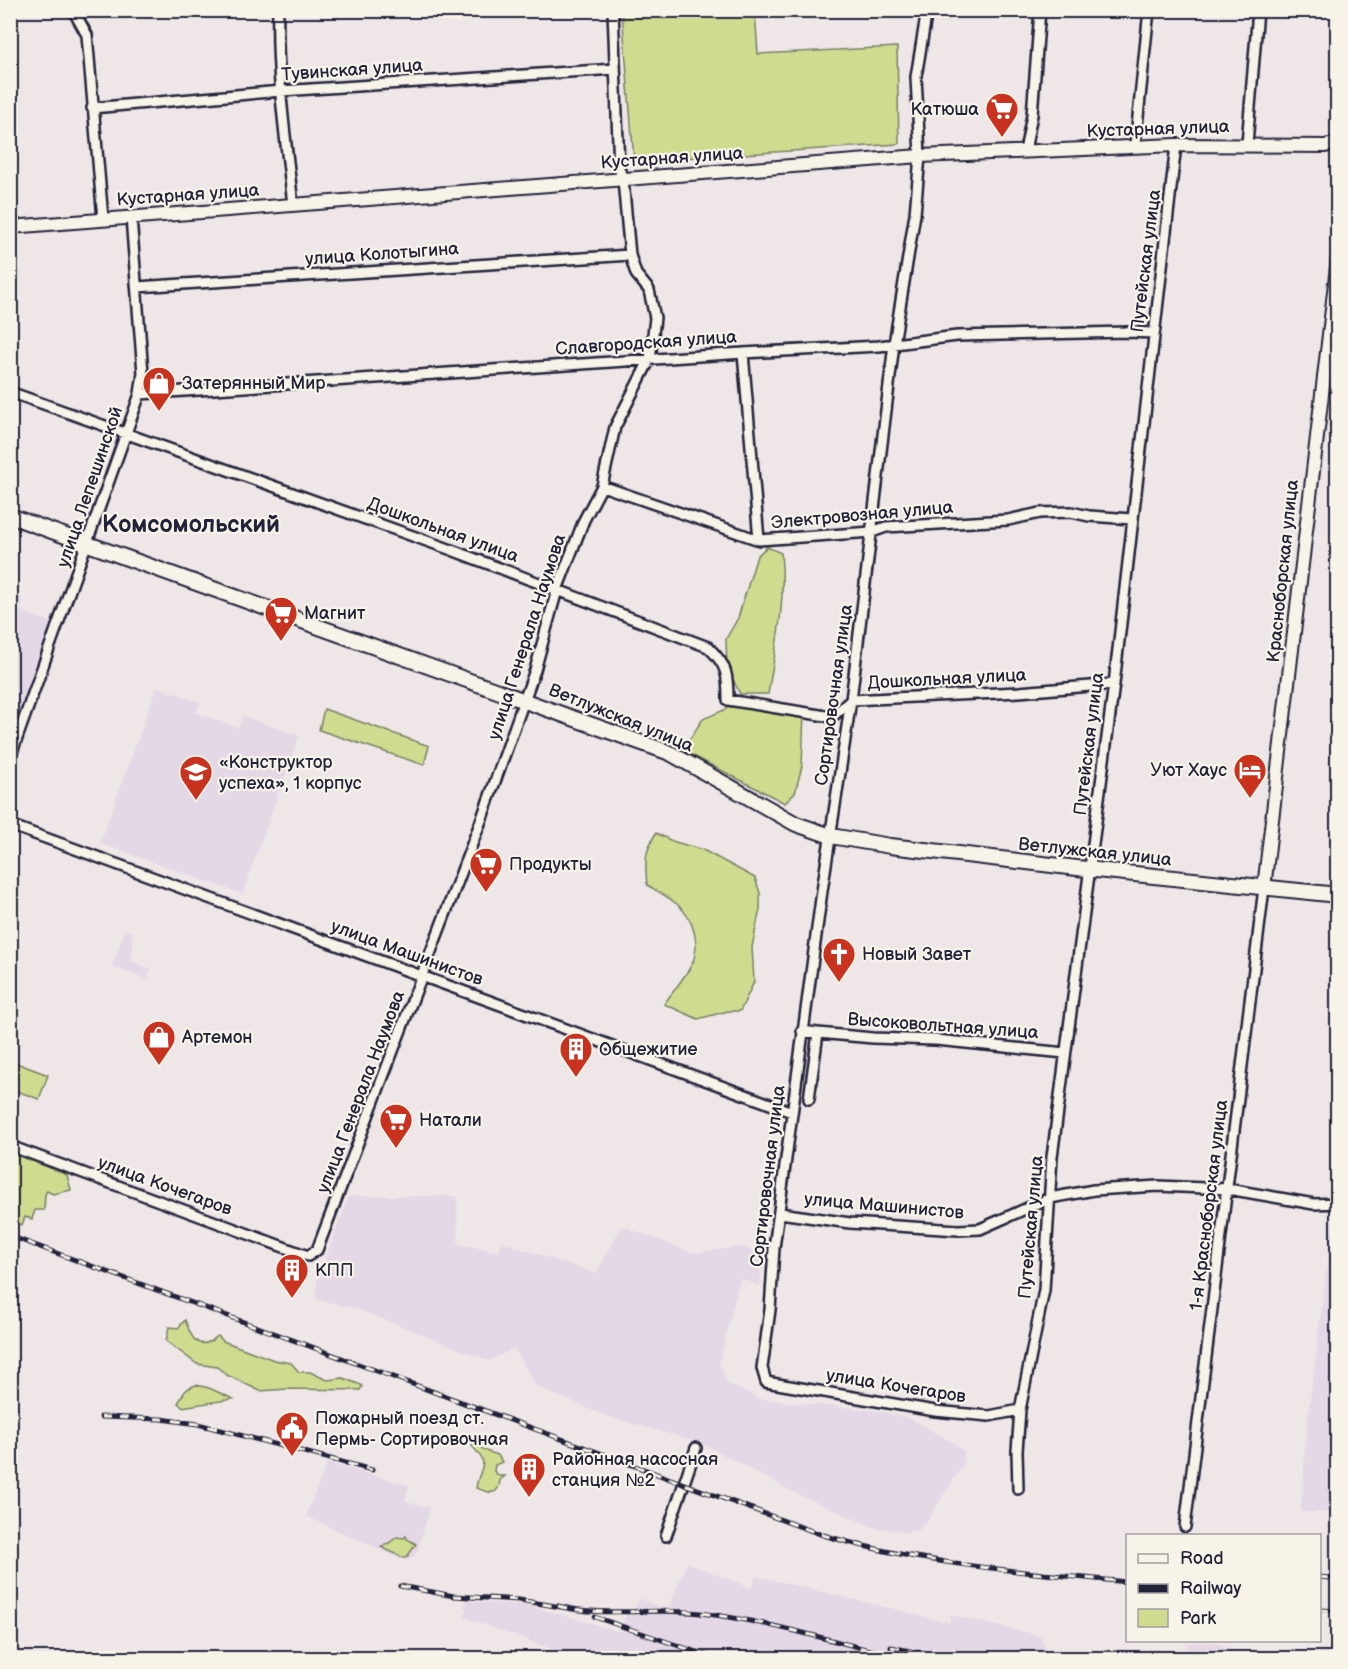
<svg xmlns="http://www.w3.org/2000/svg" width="1348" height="1669" font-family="'Balsamiq Sans',sans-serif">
<rect width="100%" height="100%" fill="#eee6e7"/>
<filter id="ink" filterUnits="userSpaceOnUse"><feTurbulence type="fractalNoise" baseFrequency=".0167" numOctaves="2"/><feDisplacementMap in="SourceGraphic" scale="12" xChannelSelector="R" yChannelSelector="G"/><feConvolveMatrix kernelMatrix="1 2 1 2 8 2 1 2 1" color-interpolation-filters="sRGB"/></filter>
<g filter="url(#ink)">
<path fill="#e4d7e6" d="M 11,587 L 23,602 L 20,611 L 53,623 L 11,745 Z
M 157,687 L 200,702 L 196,713 L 238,728 L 243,716 L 299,736 L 242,894 L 100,843 Z
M 125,930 L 132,932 L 133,947 L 129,960 L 151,969 L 147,979 L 112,966 Z
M 349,1196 L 457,1196 L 458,1244 L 499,1252 L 502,1242 L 596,1274 L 622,1226 L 693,1253 L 742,1247 L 763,1254 L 760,1286 L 740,1278 L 719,1363 L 728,1384 L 760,1399 L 879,1411 L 911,1419 L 955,1444 L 964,1452 L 963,1464 L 926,1523 L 918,1530 L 906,1532 L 876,1528 L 795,1493 L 702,1443 L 606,1416 L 537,1387 L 514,1348 L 489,1361 L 360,1310 L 316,1299 L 317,1281 Z
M 1333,1221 L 1337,1221 L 1337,1512 L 1301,1512 L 1307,1426 Z
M 327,1463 L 409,1485 L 405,1501 L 430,1508 L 417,1552 L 412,1558 L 405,1561 L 306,1516 Z
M 687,1563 L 751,1588 L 756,1576 L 950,1623 L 951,1615 L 1040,1636 L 1049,1658 L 576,1658 L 464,1617 L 467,1610 L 464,1608 L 467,1600 L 474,1602 L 527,1605 L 621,1632 L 628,1609 L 633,1611 L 640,1599 L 664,1609 L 669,1607 Z
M 1216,1642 L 1243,1658 L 1193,1658 L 1185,1643 Z"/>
<path fill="#cfdc8f" stroke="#787f65" stroke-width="1.5" d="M 622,11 L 755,11 L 758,54 L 897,47 L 899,144 L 634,161 Z
M 767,547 L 781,553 C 786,604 776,645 768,694 L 740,694 L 727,667 L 726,639 L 738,618 L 757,556 Z
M 740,703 L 804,711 L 802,766 L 795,793 L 785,803 L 682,750 L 703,719 Z
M 324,709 L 429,746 L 424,765 L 319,730 Z
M 656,833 L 672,841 L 703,850 L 755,878 L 760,893 L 760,909 L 752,947 L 754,982 L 740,1011 L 728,1011 L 698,1019 L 664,1004 C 673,992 683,979 691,966 C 695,959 696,950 696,943 C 693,909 673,900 647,885 C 645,862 644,853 656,833 Z
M 11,1061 L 48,1075 L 39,1099 L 11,1089 Z
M 11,1152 L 67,1175 L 71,1190 L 53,1194 L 47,1191 L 45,1194 L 44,1210 L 35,1210 L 32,1219 L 25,1217 L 22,1225 L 11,1221 Z
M 185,1320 C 189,1330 194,1349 209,1342 C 212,1340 215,1338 218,1336 L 223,1341 L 274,1360 L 291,1363 L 299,1372 L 310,1372 L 327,1380 L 343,1378 L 361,1385 L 362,1387 L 360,1390 L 287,1389 L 260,1391 L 227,1375 L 217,1367 L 197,1364 L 166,1341 L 169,1327 L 178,1328 Z
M 196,1385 L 209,1388 L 233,1399 L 182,1407 L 178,1403 C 185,1393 182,1390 196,1385 Z
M 473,1441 L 478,1441 L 483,1450 L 498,1455 L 502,1462 L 495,1465 L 494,1471 L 499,1476 L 505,1476 L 500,1480 C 499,1497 489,1493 476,1488 C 479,1465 492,1467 472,1446 Z
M 406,1536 L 407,1539 L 416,1544 L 407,1557 L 404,1558 L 381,1547 L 389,1543 L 397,1537 L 404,1538 Z"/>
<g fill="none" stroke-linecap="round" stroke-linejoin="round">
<defs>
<path id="minor" d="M 73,10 L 87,35 L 103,219
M 278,10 C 276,76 286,141 293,205
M 927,10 L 916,77 L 920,156 L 915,214 L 894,344 L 851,700 L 822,891 L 774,1248 L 770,1310 L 762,1368 L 766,1382 L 935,1411 L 989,1416 L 1020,1410
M 92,108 L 281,91 L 615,69
M 1247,144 L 1258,10
M 1135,146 L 1149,10
M 1025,151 L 1032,115 L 1040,10
M 137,287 L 630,255
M 743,353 L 759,540
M 10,392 L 449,549 L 708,647 C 727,665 728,674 728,700 L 832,717 L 851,700 L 1019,692 L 1114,684
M 140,394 L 743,353 L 879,346 L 957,336 L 1127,332 L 1154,333
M 602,486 L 759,540 L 872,532 L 886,527 L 1008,520 L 1040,513 L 1071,512 L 1089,516 L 1132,519
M 10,758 L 140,394 L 143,373 L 131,217
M 10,825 L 792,1112
M 802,1031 L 818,1033 L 809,1099
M 818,1033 L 873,1038 L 936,1040 L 1065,1053
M 10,1146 L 308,1256 L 317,1250 L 482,818 L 535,670 L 557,590 L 584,520 L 602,486 L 615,427 L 650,359 L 655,318 L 649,290 L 636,274 L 630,255 L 623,180 L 619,168 L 613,10
M 780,1213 L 850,1223 L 958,1230 L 980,1229 L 1050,1198 L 1094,1190 L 1158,1186 L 1228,1189 L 1314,1204 L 1338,1203
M 1018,1489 L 1017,1451 L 1020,1410 L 1044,1290 L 1052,1157 L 1114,684 L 1176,145
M 1185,1527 L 1264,888
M 666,1536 L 696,1448"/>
<path id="tertiary" d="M 10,227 L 920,156 L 1176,145 L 1325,146 L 1338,143
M 1264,888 L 1338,258"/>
<path id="secondary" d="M 10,516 L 670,753 L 796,824 L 831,836 L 890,846 L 1077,868 L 1338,895"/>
</defs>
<use href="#minor" stroke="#22223b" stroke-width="14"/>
<use href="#tertiary" stroke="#22223b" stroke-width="16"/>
<use href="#secondary" stroke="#22223b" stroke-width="18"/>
<use href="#minor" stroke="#f7f3e8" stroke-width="9"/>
<use href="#tertiary" stroke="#f7f3e8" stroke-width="12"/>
<use href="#secondary" stroke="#f7f3e8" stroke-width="14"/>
<defs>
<path id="rail" d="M 10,1236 L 820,1534 C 920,1565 1023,1572 1128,1582
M 101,1417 L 161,1419 L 198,1424 L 372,1470
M 1320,1577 L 1338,1579
M 400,1586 L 454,1596 L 519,1600 L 567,1608
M 558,1606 C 606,1618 652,1607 700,1613 C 768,1621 835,1642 902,1658
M 1320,1610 L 1338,1611
M 595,1617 L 714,1658
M 891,1647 L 943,1658"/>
</defs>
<use href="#rail" stroke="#22223b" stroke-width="5"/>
<use href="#rail" stroke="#f7f3e8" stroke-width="3" stroke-dasharray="9" stroke-linecap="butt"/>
</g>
</g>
<defs>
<symbol id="supermarket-pin" viewBox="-11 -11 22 30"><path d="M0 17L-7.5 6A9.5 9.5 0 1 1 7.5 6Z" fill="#c8321e" stroke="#f7f3e8"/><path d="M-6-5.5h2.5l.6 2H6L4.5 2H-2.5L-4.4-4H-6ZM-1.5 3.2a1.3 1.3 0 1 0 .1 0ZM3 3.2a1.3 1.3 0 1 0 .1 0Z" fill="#fff"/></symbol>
<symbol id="shop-pin" viewBox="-11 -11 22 30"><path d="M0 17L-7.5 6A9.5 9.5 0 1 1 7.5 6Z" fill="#c8321e" stroke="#f7f3e8"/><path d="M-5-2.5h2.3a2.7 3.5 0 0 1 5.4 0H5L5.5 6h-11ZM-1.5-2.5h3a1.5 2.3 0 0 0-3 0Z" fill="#fff"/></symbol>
<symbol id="hotel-pin" viewBox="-11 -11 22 30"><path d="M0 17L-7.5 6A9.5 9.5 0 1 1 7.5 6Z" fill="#c8321e" stroke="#f7f3e8"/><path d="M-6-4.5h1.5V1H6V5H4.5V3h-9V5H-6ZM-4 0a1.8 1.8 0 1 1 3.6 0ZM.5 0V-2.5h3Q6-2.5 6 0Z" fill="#fff"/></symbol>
<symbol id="school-pin" viewBox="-11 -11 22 30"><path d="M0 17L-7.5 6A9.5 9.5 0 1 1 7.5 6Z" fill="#c8321e" stroke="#f7f3e8"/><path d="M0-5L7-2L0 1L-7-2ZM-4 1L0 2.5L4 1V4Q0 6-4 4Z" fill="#fff"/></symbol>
<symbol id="church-pin" viewBox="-11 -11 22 30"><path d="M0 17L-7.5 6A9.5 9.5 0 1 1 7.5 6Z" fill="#c8321e" stroke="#f7f3e8"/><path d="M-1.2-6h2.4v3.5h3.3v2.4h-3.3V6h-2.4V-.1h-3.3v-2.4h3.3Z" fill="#fff"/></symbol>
<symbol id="building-pin" viewBox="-11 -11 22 30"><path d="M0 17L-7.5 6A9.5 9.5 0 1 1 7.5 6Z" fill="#c8321e" stroke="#f7f3e8"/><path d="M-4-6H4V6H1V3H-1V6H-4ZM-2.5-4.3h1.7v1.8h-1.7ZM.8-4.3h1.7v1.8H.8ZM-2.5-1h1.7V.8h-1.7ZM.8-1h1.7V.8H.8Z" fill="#fff"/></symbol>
<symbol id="civic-pin" viewBox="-11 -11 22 30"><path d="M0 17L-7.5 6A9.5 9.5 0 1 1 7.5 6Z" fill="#c8321e" stroke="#f7f3e8"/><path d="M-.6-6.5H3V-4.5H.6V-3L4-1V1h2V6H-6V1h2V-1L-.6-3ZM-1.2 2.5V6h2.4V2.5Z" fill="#fff"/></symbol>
</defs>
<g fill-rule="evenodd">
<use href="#supermarket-pin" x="983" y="90" width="38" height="52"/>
<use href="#shop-pin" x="140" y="364" width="38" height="52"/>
<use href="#supermarket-pin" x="262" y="594" width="38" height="52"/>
<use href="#hotel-pin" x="1231" y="751" width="38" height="52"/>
<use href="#school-pin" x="177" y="753" width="38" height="52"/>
<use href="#supermarket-pin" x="467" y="845" width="38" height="52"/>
<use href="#church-pin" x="820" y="935" width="38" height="52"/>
<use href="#shop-pin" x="140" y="1018" width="38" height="52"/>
<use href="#building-pin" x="557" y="1030" width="38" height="52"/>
<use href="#supermarket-pin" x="377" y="1101" width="38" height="52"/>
<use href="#building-pin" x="273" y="1251" width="38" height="52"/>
<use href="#civic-pin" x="273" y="1409" width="38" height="52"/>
<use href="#building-pin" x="510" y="1450" width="38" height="52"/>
</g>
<g text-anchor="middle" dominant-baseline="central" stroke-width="4.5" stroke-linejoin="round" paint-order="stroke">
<g font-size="18" fill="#22223b" stroke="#f7f3e8">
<text transform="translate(352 70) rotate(-4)">Тувинская улица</text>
<text transform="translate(1158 129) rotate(-2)">Кустарная улица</text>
<text transform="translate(672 158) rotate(-4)">Кустарная улица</text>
<text transform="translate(188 195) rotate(-4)">Кустарная улица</text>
<text transform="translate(382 254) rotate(-4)">улица Колотыгина</text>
<text transform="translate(1146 261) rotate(-83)">Путейская улица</text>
<text transform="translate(646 343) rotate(-4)">Славгородская улица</text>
<text transform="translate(90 487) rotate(-71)">улица Лепешинской</text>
<text transform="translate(862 515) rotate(-5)">Электровозная улица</text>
<text transform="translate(443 530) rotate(20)">Дошкольная улица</text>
<text transform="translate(1283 571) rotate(-84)">Красноборская улица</text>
<text transform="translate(527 637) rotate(-72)">улица Генерала Наумова</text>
<text transform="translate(947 679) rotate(-3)">Дошкольная улица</text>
<text transform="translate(834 695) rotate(-82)">Сортировочная улица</text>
<text transform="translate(621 718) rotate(22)">Ветлужская улица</text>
<text transform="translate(1089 744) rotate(-83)">Путейская улица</text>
<text transform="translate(1095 852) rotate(6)">Ветлужская улица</text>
<text transform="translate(407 953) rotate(20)">улица Машинистов</text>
<text transform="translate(943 1026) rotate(4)">Высоковольтная улица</text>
<text transform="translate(361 1092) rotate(-69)">улица Генерала Наумова</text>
<text transform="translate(768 1176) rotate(-83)">Сортировочная улица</text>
<text transform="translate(165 1186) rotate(20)">улица Кочегаров</text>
<text transform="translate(1209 1205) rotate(-83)">1-я Красноборская улица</text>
<text transform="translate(884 1206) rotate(5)">улица Машинистов</text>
<text transform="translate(1031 1227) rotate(-85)">Путейская улица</text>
<text transform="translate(896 1386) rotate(9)">улица Кочегаров</text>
</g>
<g font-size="18" fill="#22223b" stroke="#f7f3e8" text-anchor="start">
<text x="979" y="109" text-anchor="end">Катюша</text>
<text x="182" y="383">Затерянный Мир</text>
<text x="304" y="613">Магнит</text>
<text x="219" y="762">«Конструктор<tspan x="219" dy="21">успеха», 1 корпус</tspan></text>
<text x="1227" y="770" text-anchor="end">Уют Хаус</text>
<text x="509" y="864">Продукты</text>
<text x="862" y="954">Новый Завет</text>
<text x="182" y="1037">Артемон</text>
<text x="599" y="1049">Общежитие</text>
<text x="419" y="1120">Натали</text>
<text x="315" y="1270">КПП</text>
<text x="315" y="1418">Пожарный поезд ст.<tspan x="315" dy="21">Пермь- Сортировочная</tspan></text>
<text x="552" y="1459">Районная насосная<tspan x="552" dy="21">станция №2</tspan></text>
</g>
<g font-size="24" font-weight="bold" fill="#22223b" stroke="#f7f3e8">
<text x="191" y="524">Комсомольский</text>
</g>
</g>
<rect width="1348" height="1669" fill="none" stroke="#f7f3e8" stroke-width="36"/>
<rect x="18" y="18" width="1312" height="1633" fill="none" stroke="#22223b" stroke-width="2" filter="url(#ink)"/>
<rect x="1126" y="1534" width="195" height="108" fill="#f7f3e8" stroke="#a29fa3" stroke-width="1.5"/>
<rect x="1138" y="1554" width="30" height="9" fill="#f7f3e8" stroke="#a29fa3" stroke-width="1.5"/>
<text x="1180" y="1564" font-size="18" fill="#22223b">Road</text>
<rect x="1138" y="1584" width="30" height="9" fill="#22223b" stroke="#a29fa3" stroke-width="1.5"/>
<text x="1180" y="1594" font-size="18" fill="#22223b">Railway</text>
<rect x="1138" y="1609" width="30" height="18" fill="#cfdc8f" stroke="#a29fa3" stroke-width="1.5"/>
<text x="1180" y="1624" font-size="18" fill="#22223b">Park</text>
</svg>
